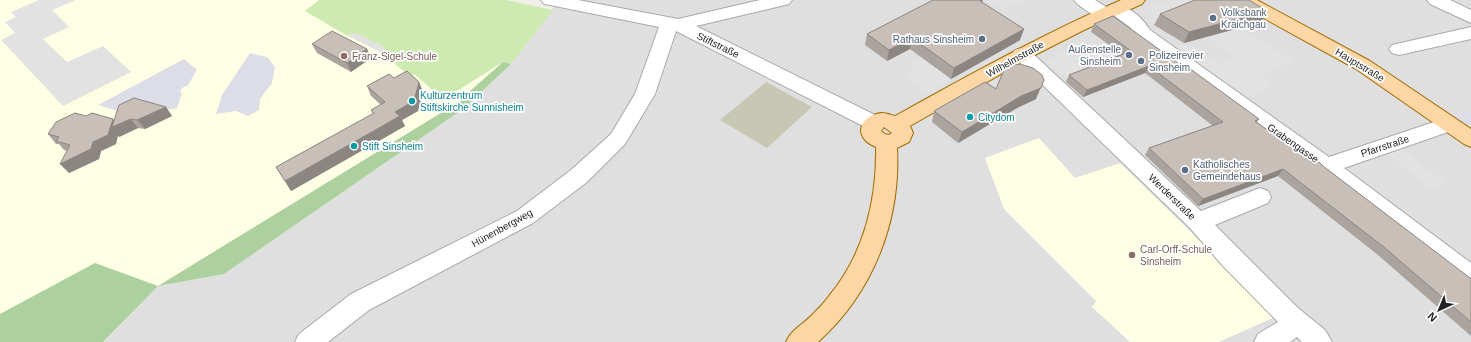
<svg xmlns="http://www.w3.org/2000/svg" width="1471" height="342" font-family="Helvetica,sans-serif">
<rect width="100%" height="100%" fill="#f2efe9"/>
<path fill="#e0dfdf" d="M 560,0 L 1471,0 L 1471,342 L 104,342 L 158,286 L 224,274 L 463,109 L 511,64 L 538,26 Z"/>
<path fill="#ffffe5" d="M 0,0 L 383,0 L 503,62 L 454,105 L 158,286 L 95,263 L 0,314 Z
M 1039,138 L 1075,178 L 1120,163 L 1277,316 L 1219,342 L 1130,342 L 1092,307 L 1096,301 L 1004,209 L 985,158 Z"/>
<path fill="#c7c7b4" d="M 766,82 L 812,107 L 767,148 L 720,120 Z"/>
<path fill="#cdebb0" d="M 319,0 L 506,0 L 553,10 L 511,64 L 503,62 L 449,96 L 439,92 L 436,93 L 414,74 L 410,76 L 380,52 L 385,48 L 356,34 L 346,35 L 305,11 Z"/>
<path fill="#add19e" d="M 503,62 L 511,64 L 463,109 L 224,274 L 158,286 L 103,342 L 0,342 L 0,314 L 95,263 L 158,286 L 454,105 Z"/>
<path fill="#e2e2e2" d="M 39,0 L 76,0 L 52,10 L 69,27 L 43,39 L 67,62 L 103,46 L 131,72 L 63,106 L 1,40 L 15,33 L 5,22 L 16,17 L 11,12 Z
M 981,0 L 1024,0 L 1003,9 L 993,3 Z
M 1172,0 L 1195,0 L 1205,5 L 1154,25 L 1147,21 L 1154,17 L 1149,9 Z
M 1240,28 L 1294,61 L 1260,75 L 1274,85 L 1241,100 L 1170,49 L 1189,42 L 1220,64 L 1233,57 L 1206,37 Z
M 356,33 L 386,48 L 380,52 L 346,35 Z
M 1084,42 L 1119,62 L 1070,81 L 1046,61 Z
M 939,50 L 967,70 L 928,93 L 907,78 L 915,63 Z
M 1401,148 L 1445,183 L 1431,188 L 1384,152 Z"/>
<path fill="#dddde8" d="M 250,53 L 267,57 L 275,67 L 272,83 L 260,99 L 259,110 L 248,116 L 236,111 L 216,114 L 222,95 Z
M 184,59 L 197,70 L 188,85 L 182,88 L 180,91 L 182,94 L 177,108 L 156,112 L 127,114 L 98,105 Z
M 1471,111 L 1471,125 L 1465,124 L 1454,116 Z"/>
<g fill="none" stroke-linecap="round" stroke-linejoin="round">
<defs>
<path id="minor" d="M 541,0 L 578,0 L 678,19 L 760,0 L 792,0 L 789,4 L 696,26 L 881,118 L 884,123 L 881,128 L 874,130 L 867,128 L 676,31 L 655,94 L 625,144 L 587,182 L 533,223 L 369,310 L 328,342 L 295,342 L 299,334 L 351,294 L 517,211 L 571,170 L 611,134 L 635,94 L 659,27 L 550,5 L 544,4 Z
M 1074,0 L 1095,0 L 1108,8 L 1110,5 C 1125,1 1143,18 1150,30 L 1329,157 L 1437,121 L 1444,119 L 1451,121 L 1454,126 L 1451,131 L 1344,168 L 1471,263 L 1471,287 L 1462,284 L 1318,172 L 1136,38 L 1131,28 L 1113,15 L 1111,18 C 1109,18 1107,20 1105,20 C 1098,19 1078,6 1074,0 Z
M 1427,0 L 1450,0 L 1471,10 L 1471,23 L 1430,4 Z
M 1471,27 L 1471,39 L 1399,55 L 1392,53 L 1389,49 L 1392,45 Z
M 1022,48 L 1029,50 L 1201,211 L 1260,188 L 1268,191 L 1271,197 L 1268,203 L 1215,225 L 1298,308 L 1325,330 L 1332,342 L 1302,342 L 1297,337 L 1290,342 L 1254,342 L 1258,334 L 1278,322 L 1222,265 L 1190,228 L 1015,58 L 1012,54 L 1015,50 Z"/>
<path id="major" d="M 1121,0 L 1145,0 L 1142,4 L 1084,30 L 1029,58 L 910,126 L 913,133 L 909,142 L 897,148 C 901,221 873,293 818,342 L 786,342 C 791,330 802,325 811,316 C 817,310 824,303 829,296 C 864,254 877,200 876,147 C 852,138 859,115 882,113 C 886,113 891,115 895,116 C 969,75 1043,34 1121,0 ZM 884,127 L 892,133 L 889,135 L 885,134 L 881,131 Z
M 1235,0 L 1257,0 L 1370,61 L 1471,129 L 1471,147 L 1464,144 L 1356,69 L 1238,4 Z"/>
</defs>
<use href="#minor" stroke="#a9a9a9" stroke-width="2"/>
<use href="#major" stroke="#a06b00" stroke-width="2"/>
<use href="#minor" fill="#fff" fill-rule="evenodd"/>
<use href="#major" fill="#fcd6a4" fill-rule="evenodd"/>
</g>
<path fill="#aba49e" d="M 983,0 L 982,3 L 1020,40 L 951,79 L 910,49 L 887,61 L 865,45 L 867,34 Z
M 1267,11 L 1261,22 L 1184,43 L 1154,25 L 1160,14 Z
M 1094,24 L 1182,66 L 1259,119 L 1257,122 L 1470,278 L 1471,278 L 1471,336 L 1378,255 L 1278,176 L 1198,206 L 1145,155 L 1149,148 L 1213,126 L 1145,73 L 1083,97 L 1066,82 L 1069,75 L 1122,54 L 1091,32 Z
M 312,44 L 367,49 L 371,58 L 351,72 L 317,53 Z
M 394,78 L 419,82 L 423,92 L 418,111 L 402,120 L 405,126 L 291,191 L 276,167 L 373,114 L 371,110 L 381,105 L 371,96 L 367,86 Z
M 996,89 L 1036,99 L 1017,108 L 958,143 L 932,122 L 934,111 Z
M 166,107 L 172,116 L 145,129 L 138,128 L 119,137 L 118,135 L 116,144 L 101,151 L 99,159 L 69,173 L 67,151 L 64,150 L 59,144 L 56,144 L 48,134 L 86,116 L 113,119 L 114,121 Z"/>
<path fill="#8b8681" d="M 1267,11 L 1261,22 L 1184,43 L 1189,32 Z
M 1024,29 L 1020,40 L 951,79 L 954,68 Z
M 912,38 L 910,49 L 887,61 L 889,50 Z
M 367,49 L 371,58 L 351,72 L 347,63 Z
M 1149,66 L 1145,73 L 1083,97 L 1087,90 Z
M 1044,80 L 1036,99 L 1017,108 L 958,143 L 962,132 L 1021,96 Z
M 419,82 L 423,92 L 418,111 L 402,120 L 405,126 L 291,191 L 285,181 L 395,112 Z
M 166,107 L 172,116 L 145,129 L 137,120 Z
M 113,119 L 117,125 L 131,119 L 138,128 L 119,137 L 118,135 L 116,144 L 101,151 L 99,159 L 69,173 L 60,164 Z
M 1283,169 L 1278,176 L 1198,206 L 1203,199 Z"/>
<path fill="#c7bfb8" stroke="#8b8681" d="M 933,0 L 983,0 L 980,1 L 1024,29 L 954,68 L 912,38 L 889,50 L 867,34 Z
M 1195,0 L 1249,0 L 1267,11 L 1189,32 L 1160,14 Z
M 1113,16 L 1182,66 L 1184,65 L 1189,68 L 1259,119 L 1255,121 L 1314,164 L 1319,162 L 1323,166 L 1470,278 L 1471,278 L 1471,322 L 1385,248 L 1283,169 L 1203,199 L 1149,148 L 1223,122 L 1149,66 L 1087,90 L 1069,75 L 1131,51 L 1094,24 Z
M 332,31 L 367,49 L 347,63 L 312,44 Z
M 1020,64 L 1033,68 L 1042,75 L 1044,80 L 1041,88 L 1021,96 L 962,132 L 934,111 L 985,82 L 996,89 L 1004,70 L 1013,65 Z
M 407,71 L 419,82 L 414,101 L 395,112 L 400,116 L 285,181 L 276,167 L 374,113 L 371,110 L 385,102 L 367,86 L 389,74 L 394,78 Z
M 134,98 L 166,107 L 137,120 L 131,119 L 112,127 L 119,105 Z
M 75,113 L 86,116 L 92,113 L 113,119 L 108,135 L 93,142 L 91,149 L 60,164 L 70,145 L 56,141 L 59,137 L 48,134 L 56,122 Z"/>
<g fill="#5c6f8a" stroke="#fff" stroke-width="1.5">
<circle cx="1213" cy="18" r="4"/>
<circle cx="982" cy="39" r="4"/>
<circle cx="1129" cy="55" r="4"/>
<circle cx="1141" cy="61" r="4"/>
<circle cx="1185" cy="170" r="4"/>
</g>
<g fill="#8d6e63" stroke="#fff" stroke-width="1.5">
<circle cx="344" cy="56" r="4"/>
<circle cx="1132" cy="255" r="4"/>
</g>
<g fill="#0f9aa8" stroke="#fff" stroke-width="1.5">
<circle cx="412" cy="101" r="4"/>
<circle cx="970" cy="117" r="4"/>
<circle cx="354" cy="146" r="4"/>
</g>
<g text-anchor="middle" dominant-baseline="central" stroke-width="3.5" stroke-linejoin="round" paint-order="stroke">
<g font-size="10" fill="#4e5e75" stroke="#fff" text-anchor="start">
<text x="1221" y="12">Volksbank<tspan x="1221" dy="12">Kraichgau</tspan></text>
<text x="974" y="39" text-anchor="end">Rathaus Sinsheim</text>
<text x="1121" y="49" text-anchor="end">Außenstelle<tspan x="1121" dy="12">Sinsheim</tspan></text>
<text x="1149" y="55">Polizeirevier<tspan x="1149" dy="12">Sinsheim</tspan></text>
<text x="1193" y="164">Katholisches<tspan x="1193" dy="12">Gemeindehaus</tspan></text>
</g>
<g font-size="10" fill="#222" stroke="#fff">
<text transform="translate(718 45) rotate(26)">Stiftstraße</text>
<text transform="translate(1015 59) rotate(-29)">Wilhelmstraße</text>
<text transform="translate(1360 65) rotate(31)">Hauptstraße</text>
<text transform="translate(1293 143) rotate(35)">Grabengasse</text>
<text transform="translate(1385 146) rotate(-18)">Pfarrstraße</text>
<text transform="translate(1172 197) rotate(44)">Werderstraße</text>
<text transform="translate(502 228) rotate(-29)">Hünenbergweg</text>
</g>
<g font-size="10" fill="#785e54" stroke="#fff" text-anchor="start">
<text x="352" y="56">Franz-Sigel-Schule</text>
<text x="1140" y="249">Carl-Orff-Schule<tspan x="1140" dy="12">Sinsheim</tspan></text>
</g>
<g font-size="10" fill="#0d838f" stroke="#fff" text-anchor="start">
<text x="420" y="95">Kulturzentrum<tspan x="420" dy="12">Stiftskirche Sunnisheim</tspan></text>
<text x="978" y="117">Citydom</text>
<text x="362" y="146">Stift Sinsheim</text>
</g>
</g>
<g transform="translate(1439 310) rotate(224)" stroke="#ffffff" stroke-width="3" paint-order="stroke">
<path d="M0-3L7 15L0 10L-7 15Z" fill="#222222"/>
<text y="-6" font-size="11" font-weight="bold" text-anchor="middle" fill="#222222">N</text>
</g>
</svg>
